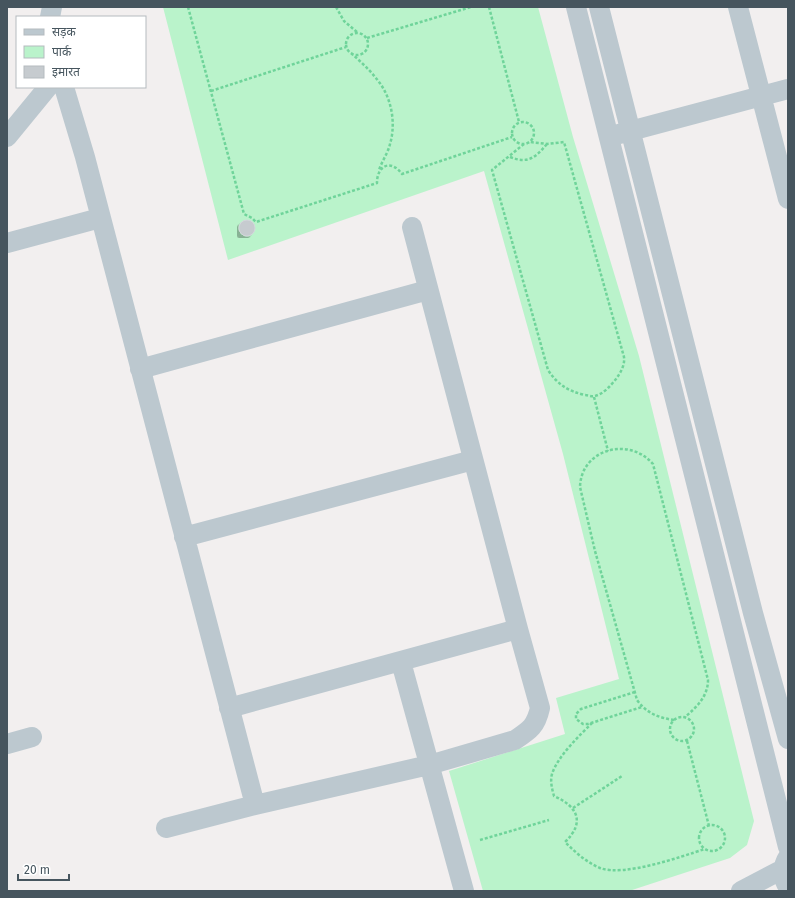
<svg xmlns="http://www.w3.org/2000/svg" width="795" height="898" font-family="'Fira Sans','Noto Sans Devanagari',sans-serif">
<defs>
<filter id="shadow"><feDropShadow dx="-3.5" dy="3.5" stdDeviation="0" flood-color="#0004"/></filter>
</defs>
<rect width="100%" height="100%" fill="#f2efef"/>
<path fill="#baf3cb" d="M 163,7 L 538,7 L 573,137 L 639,356 L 754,821 L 747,845 L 730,858 L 629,891 L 483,891 L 449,771 L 565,734 L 556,698 L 619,679 L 563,454 L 484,171 L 228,260 Z"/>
<path fill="#c6cbcf" stroke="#d3d6db" filter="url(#shadow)" d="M239 228a8 8 0 1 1 16 0a8 8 0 1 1-16 0Z"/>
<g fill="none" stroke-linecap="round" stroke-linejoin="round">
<path stroke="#6fd49a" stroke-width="2.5" stroke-dasharray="3 2" stroke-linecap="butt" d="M 188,7 L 244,214 L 252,218 L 256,222 L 377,183 C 377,165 391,159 402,174 L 512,137
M 336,7 L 344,21 L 357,32
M 489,7 L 519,122
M346 44a11 11 0 1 1 22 0a11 11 0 1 1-22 0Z
M 367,38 L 471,7
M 351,53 C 361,62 371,71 379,82 C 392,99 396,124 390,144 C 388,153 382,161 379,170
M 211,91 L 346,47
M512 133a11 11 0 1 1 22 0a11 11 0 1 1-22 0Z
M 524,144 L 492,170 L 548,370 C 558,385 568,391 585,395 C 588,395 592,397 594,396 C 603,395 611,385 616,379 C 621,372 625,365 624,357 L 564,142 L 547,144 L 530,142
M 510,157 C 528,164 535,158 547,144
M 594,397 L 608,451
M 635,692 L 581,709 L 576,714 L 576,719 L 583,724 L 588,724 L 642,707
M670 729a12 12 0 1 1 24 0a12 12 0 1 1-24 0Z
M 674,720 C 659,718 646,713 637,700 L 595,551 L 580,487 C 581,449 629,436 653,464 L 708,680 C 708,696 697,707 685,717
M 592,723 C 579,736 558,756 552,774 C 550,781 552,789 554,796 C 577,806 586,822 565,842 C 575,852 586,862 600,868 C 624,877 680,857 705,849
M 687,741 L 709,826
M 573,808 L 622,776
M699 838a13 13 0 1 1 26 0a13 13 0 1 1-26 0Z
M 480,840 L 549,820"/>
<path stroke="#bcc8cf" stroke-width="20" d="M 576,7 L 788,847
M 599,7 L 753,613 L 788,739
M 738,7 L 788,199
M 50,17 L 52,7
M 64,87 L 85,157 L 255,805
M 619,134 L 788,89
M 7,137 L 48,87
M 7,243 L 100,218
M 140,369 L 428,290
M 184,537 L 473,460
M 401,662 L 464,891
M 229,708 L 518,629
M 7,744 L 32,737
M 166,828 L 255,805 L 429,765 L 515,740 C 530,730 536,726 540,708 L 518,629 L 412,227
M 788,857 C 782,866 782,878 788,887
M 741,891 L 783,869"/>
</g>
<rect width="795" height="898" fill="none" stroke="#46555e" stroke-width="16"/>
<rect x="16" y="16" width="130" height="72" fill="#ffffff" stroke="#b5bbbf"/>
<rect x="24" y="29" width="20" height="6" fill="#bcc8cf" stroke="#b5bbbf"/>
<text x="52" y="36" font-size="12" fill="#46555e">सड़क</text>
<rect x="24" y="46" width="20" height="12" fill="#baf3cb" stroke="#b5bbbf"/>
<text x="52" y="56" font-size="12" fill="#46555e">पार्क</text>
<rect x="24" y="66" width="20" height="12" fill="#c6cbcf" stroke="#b5bbbf"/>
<text x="52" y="76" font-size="12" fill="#46555e">इमारत</text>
<path d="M18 874v6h51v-6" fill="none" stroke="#46555e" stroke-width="2"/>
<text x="24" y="874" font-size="12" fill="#46555e" stroke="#ffffff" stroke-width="3" paint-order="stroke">20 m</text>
</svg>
